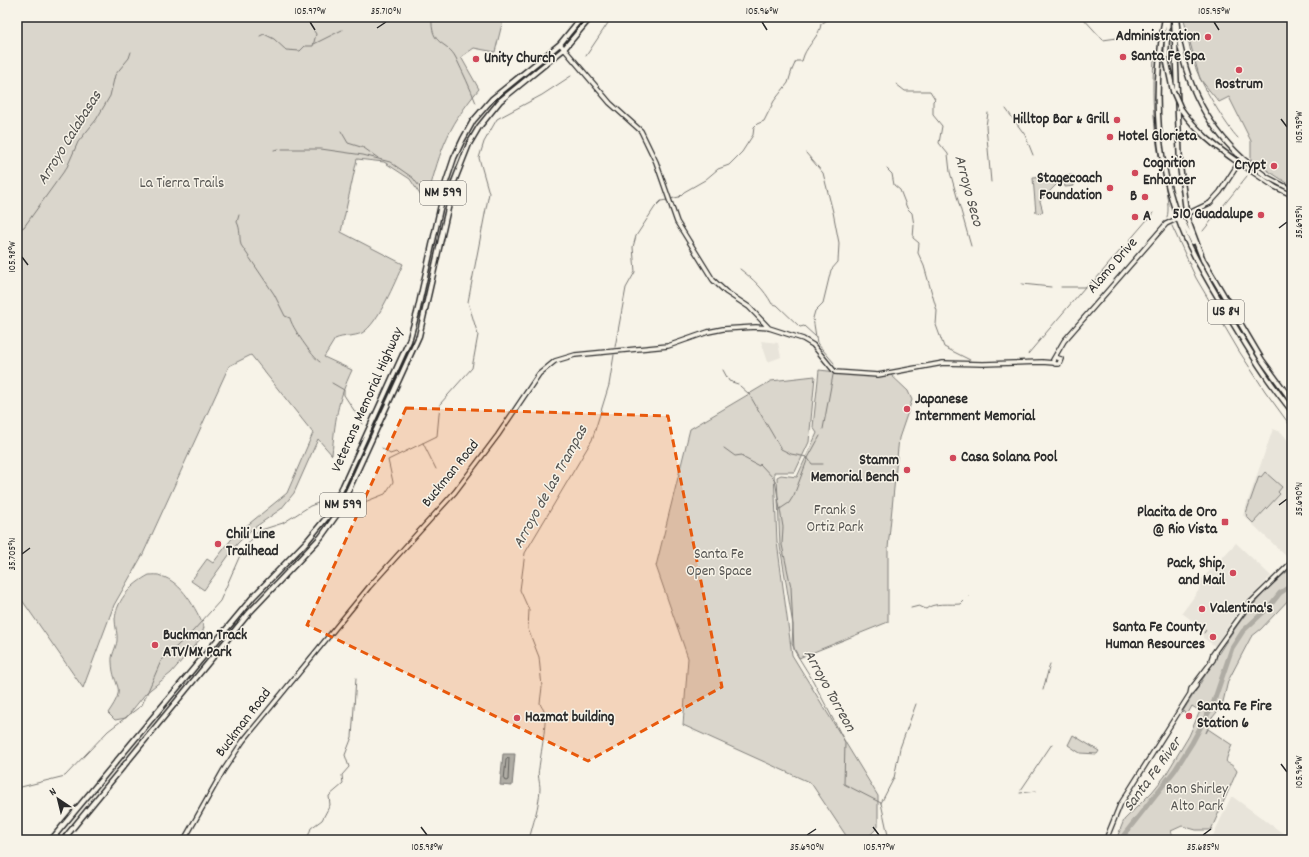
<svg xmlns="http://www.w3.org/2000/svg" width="1309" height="857" font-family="Dekko,sans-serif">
<rect width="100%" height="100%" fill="#f7f3e8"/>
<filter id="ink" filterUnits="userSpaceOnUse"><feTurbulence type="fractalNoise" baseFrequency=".025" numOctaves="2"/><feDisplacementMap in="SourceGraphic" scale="8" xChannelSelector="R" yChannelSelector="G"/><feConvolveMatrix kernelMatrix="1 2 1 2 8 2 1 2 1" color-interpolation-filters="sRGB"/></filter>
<g filter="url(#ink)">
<path fill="#e8e4da" d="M 761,341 L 778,343 L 781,357 L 768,362 Z
M 1273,429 L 1281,432 L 1292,445 L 1291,561 L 1243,515 Z
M 1236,543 L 1271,576 L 1236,614 L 1215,646 L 1203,638 L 1202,628 L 1182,613 L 1199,590 L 1202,579 Z
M 1231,797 L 1233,797 L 1292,840 L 1211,840 Z"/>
<path fill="#dad6cc" stroke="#82807c" d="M 17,17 L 507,17 L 503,20 L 495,52 L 474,48 L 461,57 L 479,89 C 445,130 439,154 426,204 L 410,179 L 384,162 L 357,159 L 341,232 L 403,264 C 395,282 378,324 362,333 C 353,337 344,335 335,339 L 324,357 L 352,370 C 337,402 335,420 332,455 L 318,439 L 294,493 L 281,509 L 251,530 L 237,544 L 204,590 L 191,581 L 207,559 L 213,563 L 234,536 L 287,493 L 313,433 L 251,355 L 229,366 L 143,554 L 114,605 L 83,688 L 17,593 Z
M 1183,17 L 1292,17 L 1292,186 L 1251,160 L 1251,141 L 1229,97 L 1219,102 L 1200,79 Z
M 1072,175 L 1074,186 L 1065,187 L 1064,182 L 1057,184 L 1040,201 L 1043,212 L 1036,213 L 1033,178 Z
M 819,370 L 856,374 L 889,373 L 908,391 L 912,400 L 899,438 L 888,548 L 888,622 L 799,658 L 792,644 L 793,625 L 780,546 L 777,477 L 781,475 L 797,477 L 817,433 L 813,427 Z
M 815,376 L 809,442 L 795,472 L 774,472 L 777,542 L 792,655 L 878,796 L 878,827 L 865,840 L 849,840 L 811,783 L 683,725 L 688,658 L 656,566 L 690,429 L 771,381 Z
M 1265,472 L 1282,487 L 1278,492 L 1280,494 L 1253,523 L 1247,517 L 1246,513 L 1259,476 L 1261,477 Z
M 1292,568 L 1292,596 L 1261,629 L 1251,637 L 1228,681 L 1222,706 L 1212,718 L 1206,733 L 1208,729 L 1232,745 C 1221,771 1228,757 1237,771 L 1211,830 L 1196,830 L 1182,826 L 1171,831 L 1175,840 L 1116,840 L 1124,820 L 1152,792 L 1165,776 L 1189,736 L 1200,711 L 1192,706 L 1187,715 L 1183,711 C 1216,660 1242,605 1292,568 Z
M 149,575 C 153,575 158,574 161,576 C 182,582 196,609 204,627 L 201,638 L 171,673 L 146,693 L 126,718 L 115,720 L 108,713 C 128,684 113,690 112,662 C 111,655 116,648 117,641 C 118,634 115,627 115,619 C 117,599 132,584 149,575 Z
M 1073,735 L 1099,751 L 1097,754 L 1080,753 L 1068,745 Z"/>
<path fill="#afaca4" stroke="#7a7874" d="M 503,754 L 515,754 L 512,786 L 500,785 Z"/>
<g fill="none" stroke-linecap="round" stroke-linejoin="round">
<path stroke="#605f5b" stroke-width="1" d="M 509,758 L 508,780 L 506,781 L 504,780 L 506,760 Z"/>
<path stroke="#7a7874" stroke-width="1" d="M 432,17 C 430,47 447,40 456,58 C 463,73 470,87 476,103
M 1082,17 L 1103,40 L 1131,36 L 1144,31
M 1187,29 C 1188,42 1191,54 1195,66 C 1200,82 1226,126 1238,138
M 260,36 L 264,34 L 274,39 L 286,50 L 300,51 L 305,46 L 313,46 L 316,34 L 314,31
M 314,44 L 342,30
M 586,56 L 612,17
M 1154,59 C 1152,88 1153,116 1157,145 C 1159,161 1172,204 1167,217
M 896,84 L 905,91 L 930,91 L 935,99 L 933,101 L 933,115 L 942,126 L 939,143 L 948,154 L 950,172 L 971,246
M 1006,109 L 1025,135 L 1033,155
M 988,113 L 986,126 L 991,182
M 341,131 L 348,143 L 364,148 L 378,158
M 282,149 L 321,149 L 363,155 L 390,162 L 413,178 L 427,197
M 274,150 L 279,149
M 806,153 L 823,173 L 833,212 L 839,243 L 838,262 L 831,270 L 823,303 L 815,311 L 813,318 L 817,343 L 834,363
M 887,169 L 892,174 L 894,185 L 900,190 L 907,208 L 912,213 L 914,225 L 913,238 L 919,243 L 918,253 L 924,266 L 937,311 L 936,325 L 944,347 L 970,360
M 670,199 L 679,197 L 684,192 L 705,180 L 718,169 L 729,165 L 742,152 L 753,135 L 754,127 L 757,124 L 764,121 L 774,101 L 788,83 L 792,70 L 796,61 L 802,61 C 803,59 803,57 804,55 C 808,45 820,35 821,24 L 832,17
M 239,215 L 237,222 C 241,230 239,237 241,245 L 274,294 L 285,316 L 290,318 C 291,326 313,358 320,362
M 1172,226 L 1196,278 L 1239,351 L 1265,391 L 1292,428
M 17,230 L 24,227 L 67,167 L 78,142 L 96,120 L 110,96 L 115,75 L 129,58 L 131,52
M 1203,231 L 1247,176
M 1129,241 L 1153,213
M 740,269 C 753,279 764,289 772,304 L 777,305 L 800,327 L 804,326 L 816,337
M 1022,284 L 1051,287
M 1061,287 L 1085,287 L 1096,279 L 1123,247
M 615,347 L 626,288 L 635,272 L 633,247 L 636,236 L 655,207 L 661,201 L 667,200
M 1028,354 L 1085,287
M 723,370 L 729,381 L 738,384
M 332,383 L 344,390 L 344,395 L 363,424
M 740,386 L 749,394 L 781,449 L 791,454 L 807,457 L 812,464 L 823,464
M 823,429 L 833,375
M 423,443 L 436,469
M 382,448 L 390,454 L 396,452 L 398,454
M 724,448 L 735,456 L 742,455 L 744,458 L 759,466 L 760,464 L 775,480 L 783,527 L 782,545 L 791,587 L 794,650 L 812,679 L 845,742 L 844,784 L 881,803 L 889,840
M 357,505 L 385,494 L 393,482 L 388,460 L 437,436 L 440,404 L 472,368 L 478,335 L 468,302 L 489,193 L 479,158 L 484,142 L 497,119 L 542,95 L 571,76
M 780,509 L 789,503 L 794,495 L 808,458 L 820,436
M 911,608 L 919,606 L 926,609 C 933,602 951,605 961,604 L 968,597
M 1204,633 L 1206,630
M 1043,690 L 1050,664
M 17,788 L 65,776 L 108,731 L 142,705 L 161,661 L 193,631 L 220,601 L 241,553 L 258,531 L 283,523 L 310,506 L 326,500
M 1021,790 L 1052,744
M 1020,793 L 1036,791
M 881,803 L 894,778 L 900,748 L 916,704
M 307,840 L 311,828 L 322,820 L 330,805 L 329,796 L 343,784 L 342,775 L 349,767 L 345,755 L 352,737 L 356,678
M 529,840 C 533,823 539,807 540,789 C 540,782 537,775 539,768 C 540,758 548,718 544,711 C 543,708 541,707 540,703 L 542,687 L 539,657 L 528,629 L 529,610 L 520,590 L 525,553 L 592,440 L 609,385 L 614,355"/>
<path stroke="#afaca4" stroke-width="5" d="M 1120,840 L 1175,770 L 1192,743 L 1213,704 L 1232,648 L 1243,631 L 1268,608 L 1280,593 L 1292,585"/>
<defs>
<path id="secondary" d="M 560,44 L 610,103 L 641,131 L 656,162 L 677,222 L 713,280 L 726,292 L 749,307 L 769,328
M 1239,163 L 1275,187 L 1292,195
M 1055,357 L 1061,359 L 1059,364 L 1055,364 L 1053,360 L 1064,341 L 1166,224 L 1210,203 L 1220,192 L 1242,158 L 1267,177 L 1292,190
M 1211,660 L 1213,654 L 1249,604 L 1292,562
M 1191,692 L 1196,686 L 1196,683
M 1107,837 L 1120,805 L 1190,694 L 1191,689 L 1213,660 L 1215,653
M 184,840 L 223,771 L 243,741 L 369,587 L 455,492 L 498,435 L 539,374 L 555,361 L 575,355 L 668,346 L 708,332 L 723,329 L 756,327 L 769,328 L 803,339 L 813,345 L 835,372 L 878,375 L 943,363 L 983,364 L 1042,362 L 1054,363
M 1106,840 L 1111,827"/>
<path id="highway" d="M 1165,17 C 1153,85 1154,152 1178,218 C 1189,250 1208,280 1225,310 C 1246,345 1266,379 1292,411
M 1168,17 L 1166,58 L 1173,91
M 1174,17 L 1180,166 L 1187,218 L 1203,260 L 1262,360 L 1292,401
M 1176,17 C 1181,72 1202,121 1242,158
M 1181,109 C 1197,132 1216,147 1239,163
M 1178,218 L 1183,222 L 1193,242
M 51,840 L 253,597 L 308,540 L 327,517 L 343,486 L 409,341 L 417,313 L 446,182 L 454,158 L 463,139 L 473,121 L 492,99 L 560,44 L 582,17
M 63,840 L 249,613 L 321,537 L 338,513 L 419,336 L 454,182 L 469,144 L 479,127 L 500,101 L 564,49 L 591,17"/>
</defs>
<use href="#secondary" stroke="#2b2b2b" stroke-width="6"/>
<use href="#highway" stroke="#2b2b2b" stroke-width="7"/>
<use href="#secondary" stroke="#f7f3e8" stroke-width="3.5"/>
<use href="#highway" stroke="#f7f3e8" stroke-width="4"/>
<defs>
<path id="highway-bridge" d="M 1173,91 L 1181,109"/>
</defs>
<use href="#highway-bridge" stroke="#2b2b2b" stroke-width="7" stroke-linecap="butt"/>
<use href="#highway-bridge" stroke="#f7f3e8" stroke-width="4"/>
</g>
</g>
<path fill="#e8590c" fill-opacity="0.2" stroke="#e8590c" stroke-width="3" stroke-dasharray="8 5" stroke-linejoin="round" d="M 406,408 L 668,416 L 722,687 L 588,761 L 307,625 Z"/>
<path fill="none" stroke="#2b2b2b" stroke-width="1.5" d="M 310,22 L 315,30M 762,22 L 767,30M 1214,22 L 1219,30M 377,28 L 386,22M 1281,119 L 1287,127M 1279,228 L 1287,222M 22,257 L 28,265M 1279,505 L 1287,499M 22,554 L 30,548M 1281,764 L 1287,772M 421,827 L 427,835M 873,827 L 879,835M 807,835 L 816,829M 1203,835 L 1211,829"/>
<g fill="#d1495b" stroke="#f7f3e8" stroke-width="1.5">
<circle cx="1208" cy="37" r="4"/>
<circle cx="1123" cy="57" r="4"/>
<circle cx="476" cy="59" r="4"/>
<circle cx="1239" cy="70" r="4"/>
<circle cx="1117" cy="120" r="4"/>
<circle cx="1110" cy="137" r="4"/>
<circle cx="1274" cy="166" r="4"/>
<circle cx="1135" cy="173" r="4"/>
<circle cx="1110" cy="188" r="4"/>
<circle cx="1145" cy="197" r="4"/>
<circle cx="1261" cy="215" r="4"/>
<circle cx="1135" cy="217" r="4"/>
<circle cx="907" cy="409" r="4"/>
<circle cx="953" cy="458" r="4"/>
<circle cx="907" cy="470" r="4"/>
<rect x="1221" y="518" width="8" height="8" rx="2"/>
<circle cx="218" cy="544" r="4"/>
<circle cx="1233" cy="573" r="4"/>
<circle cx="1202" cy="609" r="4"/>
<circle cx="1213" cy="637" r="4"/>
<circle cx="155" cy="645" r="4"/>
<circle cx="1189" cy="716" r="4"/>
<circle cx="517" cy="718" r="4"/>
</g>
<g text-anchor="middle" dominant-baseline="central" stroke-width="3" stroke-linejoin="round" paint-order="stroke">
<g fill="#f7f3e8" stroke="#686764" stroke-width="1">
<rect x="420" y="181" width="46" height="24" rx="3"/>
<rect x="1208" y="300" width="36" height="24" rx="3"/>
<rect x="320" y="493" width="46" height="24" rx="3"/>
</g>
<g font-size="14" font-weight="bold" fill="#2b2b2b">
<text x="443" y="193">NM 599</text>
<text x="1226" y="312">US 84</text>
<text x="343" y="505">NM 599</text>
</g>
<g font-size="15" font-weight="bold" fill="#2b2b2b" stroke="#f7f3e8" text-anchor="start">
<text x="1200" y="37" text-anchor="end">Administration</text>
<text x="1131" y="57">Santa Fe Spa</text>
<text x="484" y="59">Unity Church</text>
<text x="1239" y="85" text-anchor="middle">Rostrum</text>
<text x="1109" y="120" text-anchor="end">Hilltop Bar &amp; Grill</text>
<text x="1118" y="137">Hotel Glorieta</text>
<text x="1143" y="164">Cognition<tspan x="1143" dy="17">Enhancer</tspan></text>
<text x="1266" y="166" text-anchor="end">Crypt</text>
<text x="1102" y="179" text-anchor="end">Stagecoach<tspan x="1102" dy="17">Foundation</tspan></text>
<text x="1137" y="197" text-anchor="end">B</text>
<text x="1253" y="215" text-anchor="end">510 Guadalupe</text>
<text x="1143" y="217">A</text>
<text x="915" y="400">Japanese<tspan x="915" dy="17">Internment Memorial</tspan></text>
<text x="961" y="458">Casa Solana Pool</text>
<text x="899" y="461" text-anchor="end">Stamm<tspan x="899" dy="17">Memorial Bench</tspan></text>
<text x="1217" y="513" text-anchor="end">Placita de Oro<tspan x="1217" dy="17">@ Rio Vista</tspan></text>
<text x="226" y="535">Chili Line<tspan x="226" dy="17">Trailhead</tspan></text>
<text x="1225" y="564" text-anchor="end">Pack, Ship,<tspan x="1225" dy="17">and Mail</tspan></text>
<text x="1210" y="609">Valentina's</text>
<text x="1205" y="628" text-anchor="end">Santa Fe County<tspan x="1205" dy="17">Human Resources</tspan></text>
<text x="163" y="636">Buckman Track<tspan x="163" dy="17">ATV/MX Park</tspan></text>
<text x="1197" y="707">Santa Fe Fire<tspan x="1197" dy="17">Station 6</tspan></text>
<text x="525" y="718">Hazmat building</text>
</g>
<g font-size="15" fill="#575653" stroke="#f7f3e8">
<text x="182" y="184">La Tierra Trails</text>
<text x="835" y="511">Frank S<tspan x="835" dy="17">Ortiz Park</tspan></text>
<text x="719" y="555">Santa Fe<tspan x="719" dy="17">Open Space</tspan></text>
<text x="1197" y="790">Ron Shirley<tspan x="1197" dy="17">Alto Park</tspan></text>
</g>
<g font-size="15" fill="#2b2b2b" stroke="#f7f3e8">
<text transform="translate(1113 266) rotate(-49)">Alamo Drive</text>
<text transform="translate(368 400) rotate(-66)">Veterans Memorial Highway</text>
<text transform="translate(451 474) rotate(-51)">Buckman Road</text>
<text transform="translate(244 723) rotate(-53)">Buckman Road</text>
</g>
<g font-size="16" font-style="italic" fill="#53524f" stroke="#f7f3e8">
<text transform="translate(70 138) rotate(-58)">Arroyo Calabasas</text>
<text transform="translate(968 191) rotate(75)">Arroyo Seco</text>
<text transform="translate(551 487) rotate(-61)">Arroyo de las Trampas</text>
<text transform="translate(829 691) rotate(61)">Arroyo Torreon</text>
<text transform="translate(1153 775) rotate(-54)">Santa Fe River</text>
</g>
</g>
<rect width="1309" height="857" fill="none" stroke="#f7f3e8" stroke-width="44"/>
<g transform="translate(58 799) rotate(325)" stroke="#f7f3e8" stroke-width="3" paint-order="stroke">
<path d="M0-3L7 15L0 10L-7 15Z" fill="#2b2b2b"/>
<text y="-6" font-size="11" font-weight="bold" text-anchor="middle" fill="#2b2b2b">N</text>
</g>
<rect x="22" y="22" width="1265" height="813" fill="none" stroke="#2b2b2b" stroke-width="1.5"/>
<g font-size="10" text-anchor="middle" fill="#2b2b2b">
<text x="310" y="14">105.97°W</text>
<text x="386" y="14">35.710°N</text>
<text x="762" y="14">105.96°W</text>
<text x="1214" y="14">105.95°W</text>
<text transform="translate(1298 127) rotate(-90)" y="4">105.95°W</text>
<text transform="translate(1298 222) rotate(-90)" y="4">35.695°N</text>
<text transform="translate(11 257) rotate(-90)" y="4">105.98°W</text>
<text transform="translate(1298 499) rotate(-90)" y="4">35.690°N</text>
<text transform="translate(11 554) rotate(-90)" y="4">35.705°N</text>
<text transform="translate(1298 772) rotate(-90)" y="4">105.96°W</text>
<text x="427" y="850">105.98°W</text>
<text x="807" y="850">35.690°N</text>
<text x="879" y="850">105.97°W</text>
<text x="1203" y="850">35.685°N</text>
</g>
</svg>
